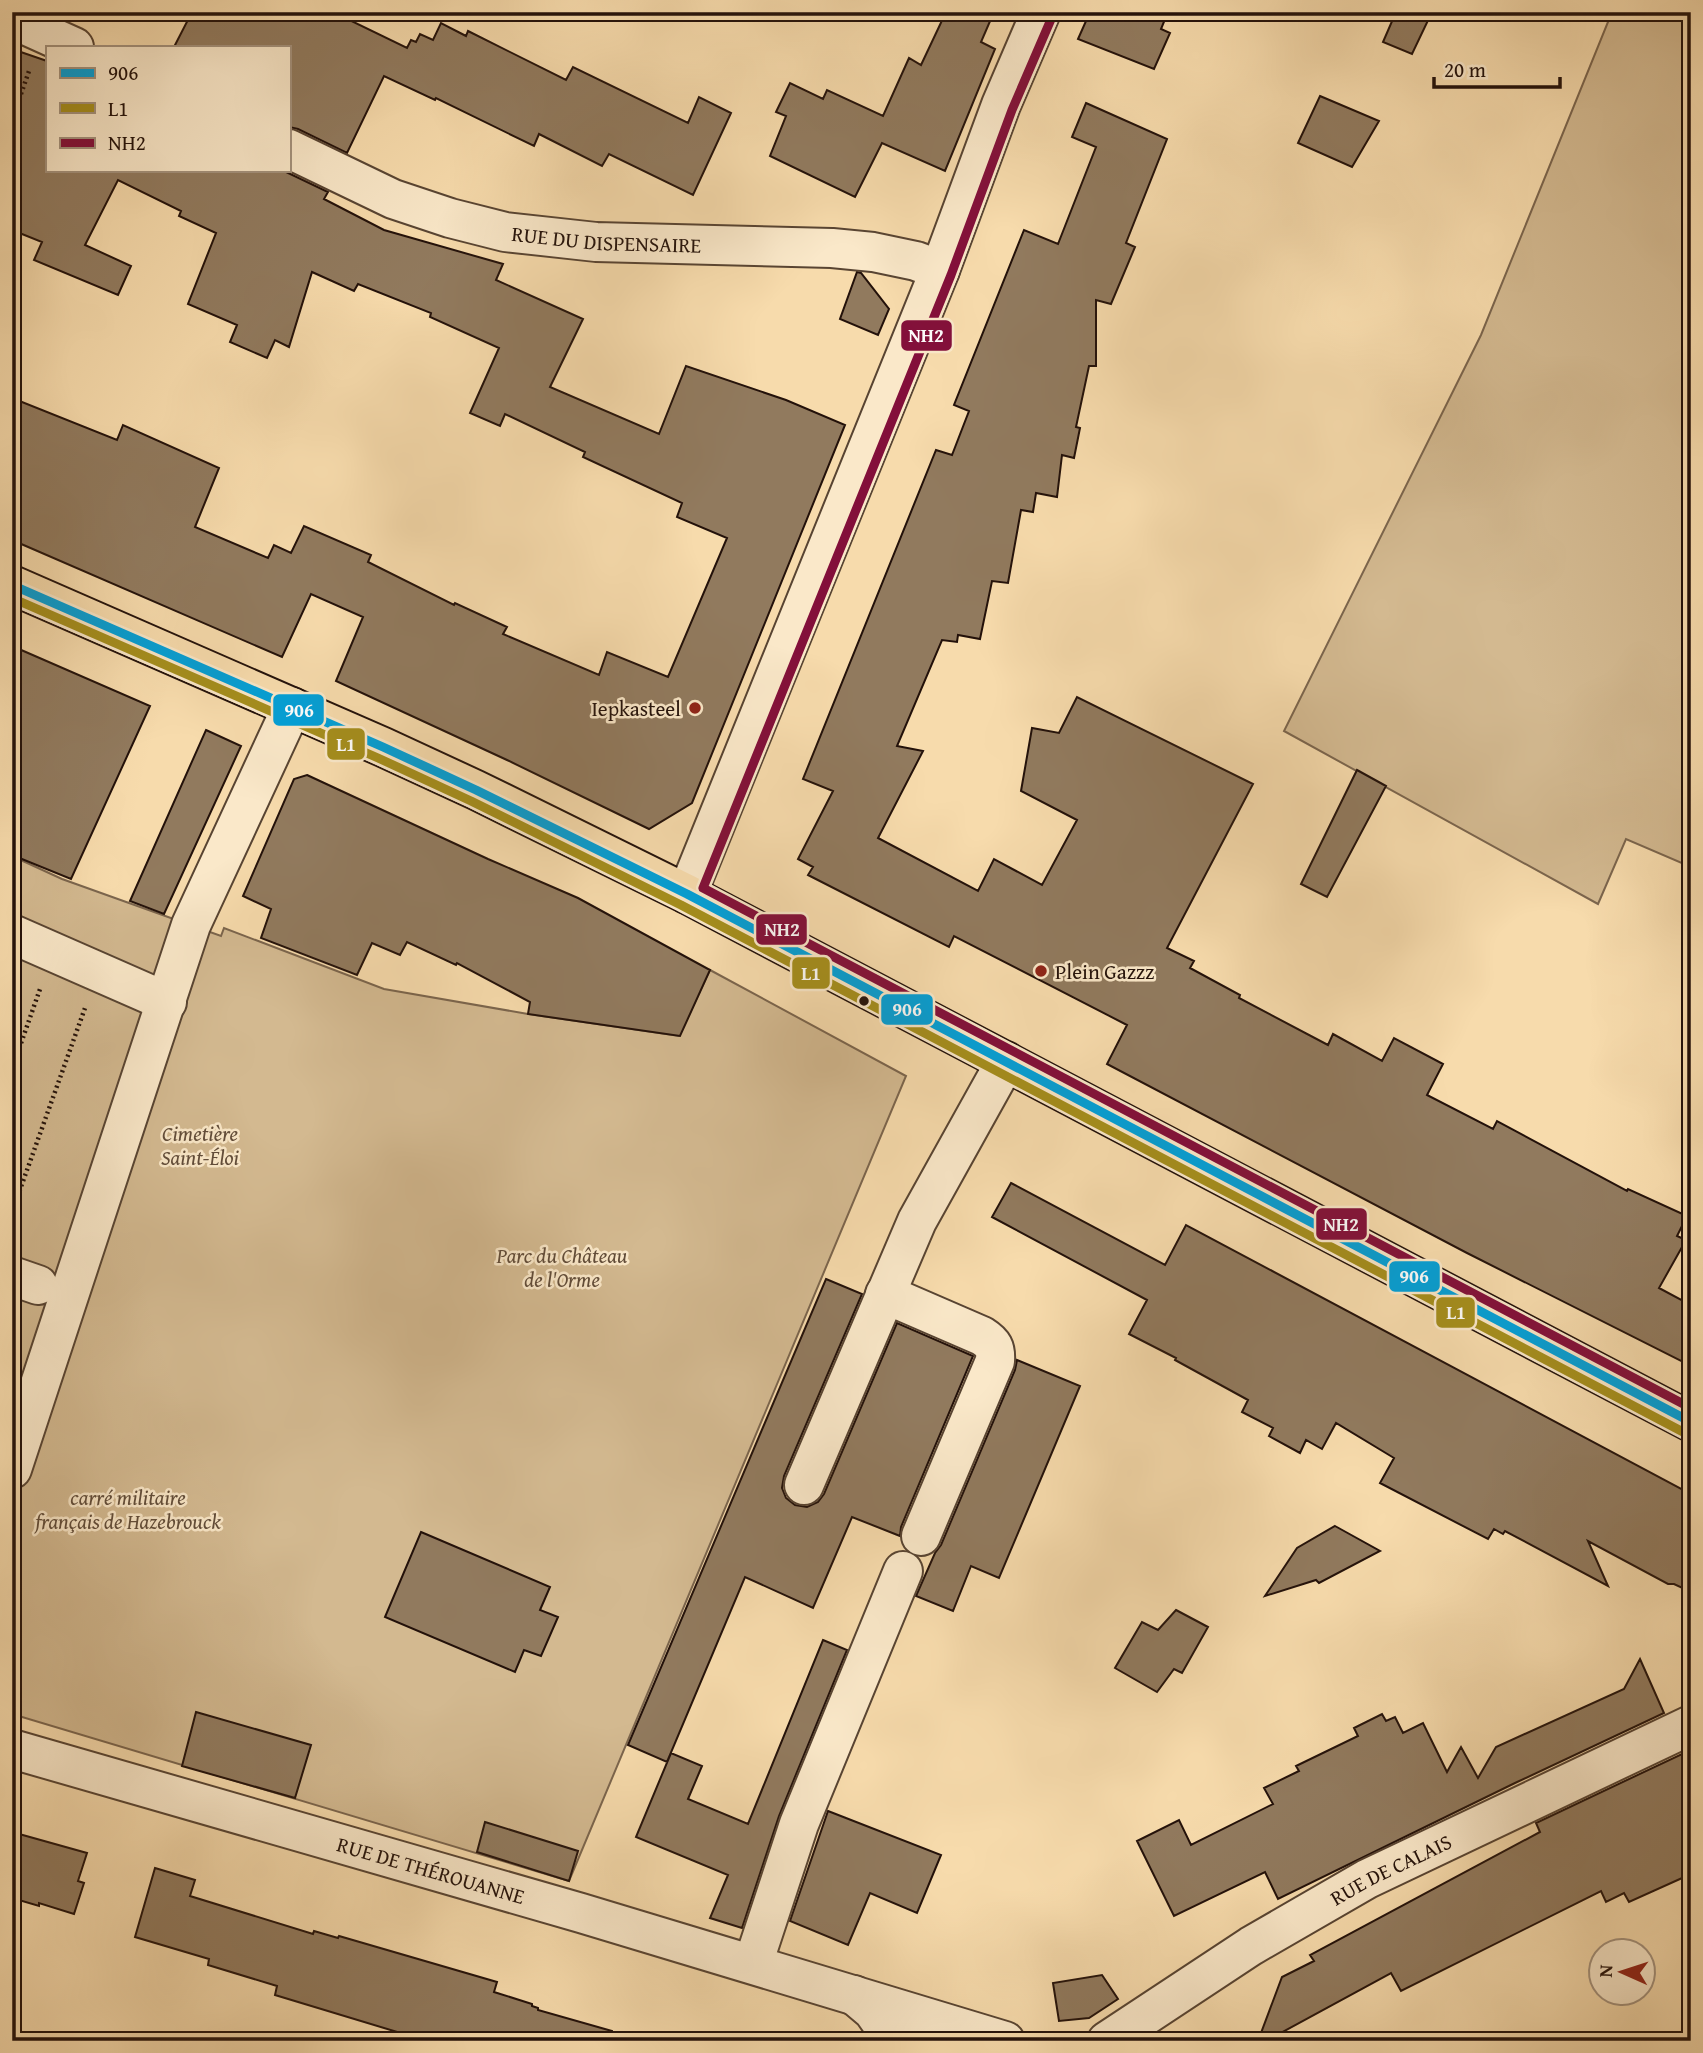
<svg xmlns="http://www.w3.org/2000/svg" width="1703" height="2053" font-family="'Gentium Book Plus',serif">
<rect width="100%" height="100%" fill="#f7dbac"/>
<filter id="stains"><feTurbulence type="fractalNoise" baseFrequency=".00286" numOctaves="4"/><feColorMatrix values="0 0 0 0 .2 0 0 0 0 .09 0 0 0 0 .02 0 0 0 .5 -.17"/></filter>
<radialGradient id="worn" r=".72"><stop offset=".6" stop-color="#630" stop-opacity="0"/><stop offset="1" stop-color="#630" stop-opacity=".3"/></radialGradient>
<path fill="#d3b990" stroke="#7b654d" stroke-width="2" d="M 1612,12 L 1691,12 L 1691,867 L 1626,839 L 1598,904 L 1284,731 L 1481,335 Z
M 12,856 L 62,879 L 221,936 L 224,928 L 384,989 L 528,1014 L 679,1036 L 710,970 L 906,1076 L 569,1881 L 12,1714 Z"/>
<path fill="#917a5e" stroke="#23110a" stroke-width="2" d="M 192,12 L 333,12 L 407,48 L 411,40 L 416,42 L 420,34 L 433,40 L 441,23 L 466,36 L 468,31 L 566,80 L 573,67 L 688,123 L 699,97 L 731,113 L 693,195 L 609,154 L 602,166 L 539,134 L 534,146 L 436,98 L 435,100 L 384,76 L 347,153 L 298,129 L 289,127 L 289,47 L 174,47 Z
M 946,12 L 994,12 L 981,42 L 995,49 L 945,171 L 882,143 L 855,197 L 770,156 L 786,116 L 776,112 L 790,83 L 823,99 L 827,90 L 883,116 L 909,58 L 921,65 Z
M 1090,12 L 1168,12 L 1161,29 L 1170,33 L 1154,69 L 1078,39 Z
M 1396,12 L 1432,12 L 1412,54 L 1383,42 Z
M 12,49 L 47,61 L 47,170 L 282,170 L 328,192 L 324,199 L 384,230 L 503,264 L 496,280 L 583,319 L 550,387 L 659,434 L 686,366 L 786,400 L 845,425 L 692,803 L 649,829 L 507,760 L 336,681 L 363,617 L 311,594 L 282,657 L 12,540 L 12,398 L 117,440 L 123,425 L 219,468 L 195,527 L 268,558 L 274,545 L 291,553 L 304,526 L 371,555 L 368,562 L 454,605 L 455,603 L 507,627 L 503,634 L 599,675 L 607,652 L 668,677 L 727,538 L 677,517 L 682,503 L 583,457 L 585,452 L 505,414 L 500,426 L 470,413 L 499,348 L 430,317 L 431,313 L 358,284 L 354,291 L 312,272 L 289,347 L 275,340 L 267,358 L 230,342 L 237,325 L 188,304 L 216,233 L 179,216 L 181,211 L 118,180 L 85,245 L 131,266 L 118,295 L 34,260 L 42,242 L 12,230 Z
M 1320,96 L 1379,121 L 1352,167 L 1298,143 Z
M 1086,103 L 1167,139 L 1126,243 L 1135,247 L 1111,304 L 1096,300 L 1096,366 L 1089,366 L 1076,427 L 1080,428 L 1074,458 L 1062,455 L 1057,497 L 1036,493 L 1033,512 L 1021,510 L 1008,583 L 992,581 L 980,639 L 958,635 L 957,642 L 942,640 L 897,746 L 923,751 L 878,838 L 978,891 L 994,859 L 1042,885 L 1077,820 L 1021,791 L 1032,728 L 1059,733 L 1077,697 L 1253,784 L 1167,948 L 1194,961 L 1190,968 L 1240,995 L 1239,998 L 1328,1045 L 1333,1034 L 1382,1061 L 1394,1038 L 1443,1064 L 1427,1095 L 1493,1129 L 1497,1121 L 1627,1191 L 1628,1189 L 1687,1216 L 1677,1236 L 1686,1240 L 1659,1288 L 1691,1305 L 1691,1366 L 1467,1253 L 1107,1064 L 1127,1025 L 954,936 L 949,947 L 808,875 L 813,867 L 798,859 L 833,791 L 803,779 L 936,450 L 952,455 L 969,411 L 954,405 L 1024,230 L 1058,244 L 1096,147 L 1072,137 Z
M 857,272 L 861,273 L 889,309 L 878,335 L 840,319 Z
M 12,646 L 150,706 L 71,879 L 12,855 Z
M 206,730 L 241,746 L 164,914 L 130,901 Z
M 1357,770 L 1386,786 L 1327,897 L 1301,884 Z
M 307,775 L 488,859 L 578,898 L 710,970 L 680,1036 L 528,1014 L 530,1002 L 457,963 L 456,965 L 407,942 L 400,955 L 372,943 L 357,975 L 261,938 L 271,909 L 243,896 L 294,779 Z
M 1011,1183 L 1165,1265 L 1186,1225 L 1691,1494 L 1691,1592 L 1674,1584 L 1668,1584 L 1588,1541 L 1608,1586 L 1505,1531 L 1503,1534 L 1494,1529 L 1488,1539 L 1380,1483 L 1394,1458 L 1336,1423 L 1322,1449 L 1306,1440 L 1300,1453 L 1269,1436 L 1273,1428 L 1242,1412 L 1248,1400 L 1175,1360 L 1176,1358 L 1129,1334 L 1147,1300 L 992,1217 Z
M 826,1279 L 862,1294 L 784,1476 L 782,1488 L 786,1498 L 795,1505 L 807,1507 L 818,1502 L 824,1494 L 897,1323 L 973,1356 L 901,1527 L 900,1536 L 852,1517 L 813,1608 L 745,1577 L 667,1762 L 628,1745 Z
M 1017,1360 L 1080,1386 L 999,1578 L 971,1566 L 953,1611 L 916,1596 L 935,1553 L 941,1545 L 1015,1370 Z
M 1335,1526 L 1380,1551 L 1319,1583 L 1316,1580 L 1265,1596 L 1297,1548 Z
M 421,1532 L 550,1587 L 540,1610 L 558,1617 L 541,1656 L 524,1650 L 515,1672 L 385,1617 Z
M 1176,1610 L 1208,1627 L 1182,1673 L 1174,1669 L 1157,1692 L 1115,1668 L 1142,1622 L 1158,1630 Z
M 823,1640 L 847,1650 L 779,1816 L 742,1928 L 710,1918 L 728,1875 L 636,1837 L 671,1753 L 702,1766 L 688,1799 L 748,1824 Z
M 1640,1659 L 1664,1713 L 1515,1783 L 1278,1899 L 1265,1872 L 1174,1916 L 1137,1841 L 1179,1820 L 1191,1845 L 1273,1804 L 1264,1788 L 1299,1771 L 1296,1766 L 1358,1736 L 1354,1728 L 1382,1714 L 1386,1721 L 1395,1717 L 1403,1733 L 1423,1723 L 1447,1772 L 1461,1747 L 1478,1778 L 1496,1747 L 1624,1689 Z
M 196,1712 L 311,1745 L 295,1798 L 182,1766 Z
M 1682,1754 L 1691,1773 L 1691,1874 L 1629,1902 L 1624,1893 L 1606,1902 L 1601,1891 L 1401,1991 L 1391,1973 L 1266,2041 L 1258,2041 L 1282,1977 L 1314,1961 L 1310,1955 L 1540,1832 L 1536,1823 Z
M 828,1811 L 941,1855 L 917,1913 L 870,1893 L 848,1945 L 790,1921 Z
M 485,1822 L 578,1851 L 569,1881 L 477,1852 Z
M 12,1832 L 87,1853 L 78,1881 L 84,1883 L 74,1914 L 39,1903 L 39,1906 L 12,1898 Z
M 155,1868 L 195,1880 L 190,1896 L 313,1934 L 314,1931 L 338,1938 L 339,1936 L 497,1982 L 494,1992 L 532,2004 L 532,2006 L 538,2008 L 538,2010 L 612,2031 L 611,2041 L 427,2041 L 275,1995 L 277,1986 L 208,1965 L 209,1959 L 135,1937 Z
M 1102,1975 L 1118,1999 L 1089,2018 L 1059,2021 L 1053,1983 Z"/>
<g fill="none" stroke-linecap="round" stroke-linejoin="round">
<defs>
<g id="minor">
<path d="M 12,19 L 74,47"/>
<path id="s1" d="M 289,149 L 393,199 L 450,218 L 505,232 L 596,242 L 832,248 L 873,252 L 916,261 L 940,270"/>
<path d="M 687,894 L 940,270 L 1001,105 L 1041,12"/>
<path d="M 12,934 L 167,1002"/>
<path d="M 12,1276 L 38,1285"/>
<path d="M 885,1294 L 982,1336 C 993,1343 996,1348 995,1361 L 921,1536"/>
<path d="M 12,1469 L 191,925 L 292,707"/>
<path d="M 804,1485 L 917,1221 L 1006,1061"/>
<path id="s2" d="M 12,1749 L 581,1913 L 1005,2041"/>
<path d="M 753,1964 L 799,1824 L 903,1571"/>
<path d="M 854,1995 L 873,2011 L 894,2041"/>
<path id="s3" d="M 1107,2041 L 1251,1946 L 1367,1879 L 1691,1725"/>
</g>
<path id="major" d="M 12,585 L 383,747 L 476,790 L 687,894 L 1691,1422"/>
</defs>
<use href="#minor" stroke="#584432" stroke-width="42"/>
<use href="#major" stroke="#23110a" stroke-width="42"/>
<path stroke="#23110a" stroke-width="4.5" stroke-dasharray="2 3.5" stroke-linecap="butt" d="M 12,120 L 29,71
M 12,1069 L 40,989
M 12,1212 L 85,1008"/>
<use href="#minor" stroke="#fae8c9" stroke-width="38"/>
<use href="#major" stroke="#f7dbac" stroke-width="38"/>
<defs>
<path id="bus-1" d="M 12,585 L 383,747 L 476,790 L 687,894 L 1691,1422"/>
<path id="bus-2" d="M 12,598 L 378,758 L 471,801 L 681,905 L 1685,1433"/>
<path id="bus-3" d="M 1052,17 L 1012,110 L 951,275 L 703,888 L 1691,1408"/>
</defs>
<use href="#bus-1" stroke="#fae8c9" stroke-width="14"/>
<use href="#bus-2" stroke="#fae8c9" stroke-width="14"/>
<use href="#bus-3" stroke="#fae8c9" stroke-width="14"/>
<use href="#bus-1" stroke="#02a0d8" stroke-width="9"/>
<use href="#bus-2" stroke="#a58e1c" stroke-width="9"/>
<use href="#bus-3" stroke="#830f3a" stroke-width="9"/>
</g>
<g fill="#8f2418" stroke="#fae8c9" stroke-width="2.5">
<circle cx="695" cy="708" r="7"/>
<circle cx="1041" cy="971" r="7"/>
</g>
<circle fill="#23110a" stroke="#fae8c9" stroke-width="2.5" cx="864" cy="1001" r="6"/>
<g text-anchor="middle" dominant-baseline="central" stroke-width="5" stroke-linejoin="round" paint-order="stroke">
<g font-size="21" fill="#23110a" stroke="#fae8c9">
<text stroke="none"><textPath href="#s1" startOffset="334">RUE DU DISPENSAIRE</textPath></text>
<text stroke="none"><textPath href="#s3" startOffset="332">RUE DE CALAIS</textPath></text>
<text stroke="none"><textPath href="#s2" startOffset="436">RUE DE THÉROUANNE</textPath></text>
</g>
<g font-size="21" fill="#23110a" stroke="#fae8c9" text-anchor="end">
<text x="681" y="708">Iepkasteel</text>
<text x="1055" y="971" text-anchor="start">Plein Gazzz</text>
</g>
<g font-size="21" font-style="italic" fill="#614c39" stroke="#fae8c9">
<text x="200" y="1133">Cimetière<tspan x="200" dy="24">Saint-Éloi</tspan></text>
<text x="562" y="1255">Parc du Château<tspan x="562" dy="24">de l'Orme</tspan></text>
<text x="128" y="1497">carré militaire<tspan x="128" dy="24">français de Hazebrouck</tspan></text>
</g>
</g>
<g stroke="#fae8c9" stroke-width="2.5">
<rect x="900" y="319" width="53" height="33" rx="7" fill="#830f3a"/>
<rect x="272" y="693" width="53" height="34" rx="7" fill="#02a0d8"/>
<rect x="326" y="727" width="40" height="34" rx="7" fill="#a58e1c"/>
<rect x="755" y="913" width="53" height="33" rx="7" fill="#830f3a"/>
<rect x="791" y="956" width="40" height="34" rx="7" fill="#a58e1c"/>
<rect x="880" y="993" width="54" height="33" rx="7" fill="#02a0d8"/>
<rect x="1315" y="1207" width="53" height="34" rx="7" fill="#830f3a"/>
<rect x="1388" y="1260" width="53" height="33" rx="7" fill="#02a0d8"/>
<rect x="1435" y="1296" width="41" height="33" rx="7" fill="#a58e1c"/>
</g>
<g font-size="19" text-anchor="middle" font-weight="bold" fill="#fff">
<text x="926" y="342">NH2</text>
<text x="299" y="717">906</text>
<text x="346" y="751">L1</text>
<text x="782" y="936">NH2</text>
<text x="811" y="980">L1</text>
<text x="907" y="1016">906</text>
<text x="1341" y="1231">NH2</text>
<text x="1414" y="1283">906</text>
<text x="1456" y="1319">L1</text>
</g>
<rect width="1703" height="2053" fill="none" stroke="#f7dbac" stroke-width="42"/>
<rect x="14" y="14" width="1675" height="2025" fill="none" stroke="#23110a" stroke-width="3.5"/>
<rect x="21" y="21" width="1661" height="2011" fill="none" stroke="#23110a" stroke-width="2"/>
<rect x="46" y="46" width="245" height="126" fill="#fae8c9" stroke="#a4927d" stroke-width="2"/>
<rect x="60" y="68" width="35" height="10" fill="#02a0d8" stroke="#a4927d" stroke-width="2"/>
<text x="108" y="80" font-size="21" fill="#23110a">906</text>
<rect x="60" y="103" width="35" height="10" fill="#a58e1c" stroke="#a4927d" stroke-width="2"/>
<text x="108" y="116" font-size="21" fill="#23110a">L1</text>
<rect x="60" y="138" width="35" height="10" fill="#830f3a" stroke="#a4927d" stroke-width="2"/>
<text x="108" y="150" font-size="21" fill="#23110a">NH2</text>
<g transform="translate(1622 1972) rotate(273)"><circle r="33" fill="#fae8c9" stroke="#a4927d" stroke-width="2"/>
<path d="M0-5L12 26L0 18L-12 26Z" fill="#8f2418"/>
<text y="-10" font-size="19" font-weight="bold" text-anchor="middle" fill="#23110a">N</text>
</g>
<path d="M1434 77v10h126v-10" fill="none" stroke="#23110a" stroke-width="3.5"/>
<text x="1444" y="77" font-size="21" fill="#23110a" stroke="#fae8c9" stroke-width="5" paint-order="stroke">20 m</text>
<rect width="100%" height="100%" filter="url(#stains)"/>
<rect width="100%" height="100%" fill="url(#worn)"/>
</svg>
